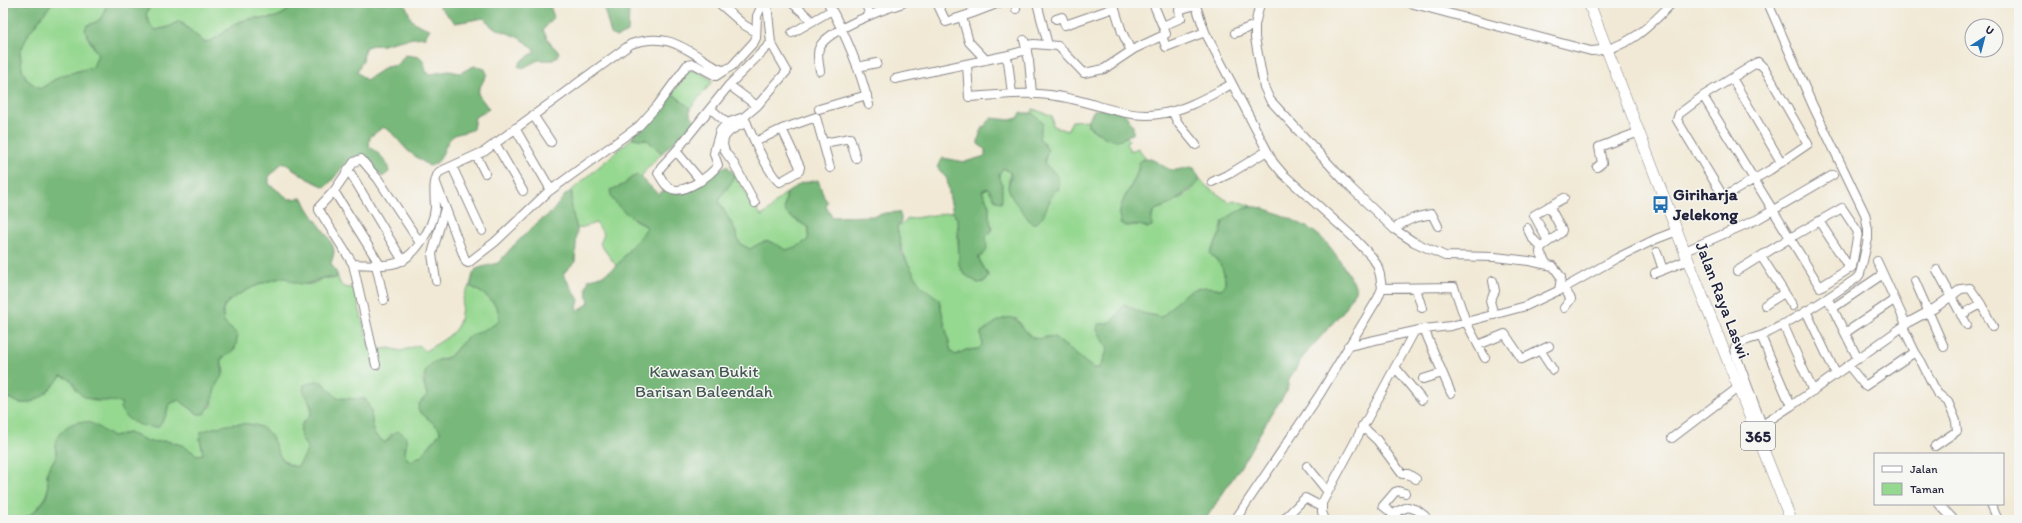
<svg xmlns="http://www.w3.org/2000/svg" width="2022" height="523" font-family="Itim,sans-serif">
<rect width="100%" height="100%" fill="#f6f6f2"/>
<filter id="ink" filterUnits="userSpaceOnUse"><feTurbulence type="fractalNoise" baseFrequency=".025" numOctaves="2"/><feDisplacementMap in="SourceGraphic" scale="8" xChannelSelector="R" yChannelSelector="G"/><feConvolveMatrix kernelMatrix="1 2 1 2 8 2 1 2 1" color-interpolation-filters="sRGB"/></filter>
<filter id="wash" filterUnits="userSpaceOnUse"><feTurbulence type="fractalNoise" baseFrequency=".012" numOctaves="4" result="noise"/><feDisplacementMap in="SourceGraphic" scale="16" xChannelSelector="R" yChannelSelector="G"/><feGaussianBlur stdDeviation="0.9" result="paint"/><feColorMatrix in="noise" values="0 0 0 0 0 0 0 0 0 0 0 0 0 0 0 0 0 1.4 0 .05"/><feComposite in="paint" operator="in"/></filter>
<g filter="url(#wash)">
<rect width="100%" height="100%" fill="#f1e9d5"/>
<path fill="#95d890" stroke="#5c7d66" d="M 52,3 L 106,3 L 106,5 C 102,18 100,22 87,25 L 86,35 L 98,55 L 93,67 L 60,76 L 40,89 L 27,80 L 22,69 L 20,52 L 29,33 Z
M 151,3 L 296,3 C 270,29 266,11 239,22 C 226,28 219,41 204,42 L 180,21 L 169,27 L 156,30 L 151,26 L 146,15 Z
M 689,70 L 698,71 L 713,81 L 690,108 L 672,93 L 684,79 Z
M 1033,109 L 1052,116 L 1053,126 L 1067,131 L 1072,121 L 1088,120 L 1088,126 L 1097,133 L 1122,139 L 1126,136 L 1129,140 L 1126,144 L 1131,151 L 1138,148 L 1146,158 L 1139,162 C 1138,184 1116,199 1120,222 L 1125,226 L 1142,225 L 1147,228 L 1155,210 C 1171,203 1192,195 1200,179 L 1206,186 L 1229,202 L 1234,200 L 1251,206 L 1240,210 L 1223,221 L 1221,232 L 1210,253 C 1221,263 1226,272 1225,286 L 1221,289 C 1190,282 1182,297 1162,317 L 1142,313 L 1124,304 L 1114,320 L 1104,324 L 1097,330 L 1108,348 L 1102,364 L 1099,368 L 1093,369 L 1054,337 C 1047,336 1043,338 1037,339 C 1029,339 1021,324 1016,318 L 996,322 L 992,326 L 981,332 L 982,345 L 978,349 L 966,350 L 956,355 L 951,352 L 939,300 C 934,297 928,294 924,290 C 910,276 900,245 897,227 L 908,219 L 953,212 L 958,220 L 958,250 L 964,274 L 978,283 L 984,282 L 988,275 L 978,257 L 983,255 L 986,237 L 992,229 L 989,217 L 989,205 L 982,191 L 988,188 L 996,201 L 1002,185 L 999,174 L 1003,168 L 1010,172 L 1008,187 L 1049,203 L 1051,196 L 1056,190 L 1058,176 L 1045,166 C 1043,155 1052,149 1039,138 L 1043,122 L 1032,113 Z
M 632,138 L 647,140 L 662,153 L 645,171 L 641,177 L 637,175 L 629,179 L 625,184 L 633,219 L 647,227 L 642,237 L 632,245 L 617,267 L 600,244 L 604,234 L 596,223 L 577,229 L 571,208 L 572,194 L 571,191 Z
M 734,174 L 761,216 C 773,210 775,199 787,193 C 780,215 793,218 809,228 L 808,240 L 798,246 L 786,250 C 768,240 768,238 750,249 L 740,244 L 734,228 L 719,202 C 721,191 734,185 734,174 Z
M 337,274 C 340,286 342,288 354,288 L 369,345 L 373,351 L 389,348 L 401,351 L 419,345 L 425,351 C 436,344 452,337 458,325 C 464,313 459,296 470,286 C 484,294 501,303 499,321 L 491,328 L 475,334 L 465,340 L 449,357 L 438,360 L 422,379 L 427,395 L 419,404 L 418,410 L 439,428 L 440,433 L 421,456 L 411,461 L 406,458 L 405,453 L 407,441 L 391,434 L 385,443 L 373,433 L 371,410 L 365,399 L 337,399 L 322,382 L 308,400 C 313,412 312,415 302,423 L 301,438 L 307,447 L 308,453 L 297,467 C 284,464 277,455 274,443 L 200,438 L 203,454 L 197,455 L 182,445 L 167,441 L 150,442 L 129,433 L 113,436 L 108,435 L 94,425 L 86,422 L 55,445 L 56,456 L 47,472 L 48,489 L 44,500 L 33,513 L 23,519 L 3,520 L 3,404 L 8,398 C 11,399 16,402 20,403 C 37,405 52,388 61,376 L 67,377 L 75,383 L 76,389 L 94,401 L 112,400 L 166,415 L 169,404 L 179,400 L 198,414 L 212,406 L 215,384 L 224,372 L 221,359 L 235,350 L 237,334 L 224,323 C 223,318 222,312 224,307 C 229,296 272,277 285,278 C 298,279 305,292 322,278 L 334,279 Z"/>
<path fill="#78b87a" stroke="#4d6d5a" d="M 3,3 L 52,3 L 29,33 L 20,52 L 22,69 L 27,80 L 40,89 L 60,76 L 93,67 L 98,55 L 85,30 L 87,25 C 100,22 105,17 106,3 L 151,3 L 146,15 L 151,26 L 156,30 L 169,27 L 179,21 L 204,42 C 219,41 226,28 239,22 C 266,12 270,29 296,3 L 402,3 C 408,8 408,10 410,17 C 413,24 424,27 430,29 L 425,37 C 410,38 397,41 383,45 C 376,46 371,44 365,48 L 363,60 L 357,72 L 366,80 L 386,67 L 398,65 L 405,55 L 420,57 L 424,61 L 426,72 L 431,74 L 449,71 L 460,73 L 474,66 L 485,69 L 487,74 L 479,89 L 478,94 L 489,109 L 475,117 L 473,129 C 467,133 458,132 452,137 C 441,147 445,163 429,166 L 408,151 L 390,131 L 383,127 L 370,137 L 369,146 C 378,153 387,159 389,172 L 382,177 L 361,155 C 344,158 338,177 325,187 L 308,179 L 283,162 L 269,177 L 269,184 L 289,199 L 301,198 L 304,200 C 308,214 333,238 334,251 C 334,255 332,260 331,263 L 337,274 L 337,277 C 332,280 327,276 322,278 C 310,283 306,287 293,282 C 291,281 287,278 284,278 C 272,277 229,296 224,307 C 222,312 223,318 224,323 L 237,334 C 237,350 234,351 221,359 L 223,375 C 210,390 217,400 204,414 L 198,414 L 179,400 L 169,404 L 166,415 L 159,427 C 144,428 127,423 120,408 L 122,403 C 108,399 92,404 80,394 C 71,386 78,380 61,376 C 52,388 37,405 20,403 C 16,402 12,399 8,398 L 3,404 Z
M 436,3 L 549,3 L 554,17 L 543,30 L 550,43 L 559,52 L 557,57 L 553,60 L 538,60 L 523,68 L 518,66 L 521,61 L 535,52 C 526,36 505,34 491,26 C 489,24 486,20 484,18 L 455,23 Z
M 600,3 L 627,3 L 629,8 L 628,32 L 616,37 L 611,34 L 604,8 Z
M 672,93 L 690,108 L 690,115 L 696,121 L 662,153 L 647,140 L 632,138 L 635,133 L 647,125 Z
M 1102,109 L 1123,111 L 1133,126 L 1133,134 C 1128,135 1125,138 1121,139 C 1108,144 1098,131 1088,126 L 1088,120 L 1094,110 Z
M 1021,113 L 1032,113 L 1043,122 L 1039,138 L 1048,150 L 1044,163 L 1058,176 L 1059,189 C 1046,195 1048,222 1032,224 L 1012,198 L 1008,187 L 1011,175 L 1010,172 L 1003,168 L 999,174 L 1002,185 L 1002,202 L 996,201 L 988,188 L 982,191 L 989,205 L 989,217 L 992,229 L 986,237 C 986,248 991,250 978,258 L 988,275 C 987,281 984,282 978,283 L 964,274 L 959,266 L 958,220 L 953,212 L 950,199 L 947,179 L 937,167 L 943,158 L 965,162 L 985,156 L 985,149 L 978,144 C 978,133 984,125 992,118 L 1010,120 L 1018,118 Z
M 1146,158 C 1156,159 1163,168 1172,170 C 1181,171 1186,165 1194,168 L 1200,179 L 1197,184 L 1171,204 L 1155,210 L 1152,215 L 1152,226 L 1147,228 C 1137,222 1129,229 1120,223 C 1116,199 1138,185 1139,162 Z
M 727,166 L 734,174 C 734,185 721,191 719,202 L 734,228 L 740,244 L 750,249 C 768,238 768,240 786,250 L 798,246 L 808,240 L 809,228 L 787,214 L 784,209 L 787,193 L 801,183 L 818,180 L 824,197 L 827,201 L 826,207 L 832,217 L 875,216 L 885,213 L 899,212 C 902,218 902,222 897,227 L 902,253 L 921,286 L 939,299 L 951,352 L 956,355 L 966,350 L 978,349 L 982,345 L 981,332 C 993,326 1008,309 1019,323 C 1023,327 1027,334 1032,337 C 1038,341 1047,336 1054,337 L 1093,368 L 1099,368 L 1102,364 L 1108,348 L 1097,330 L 1098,324 C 1113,325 1117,316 1124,304 L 1142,313 L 1162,317 C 1182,297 1189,282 1221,289 L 1225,286 C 1226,272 1221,263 1210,254 L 1221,232 L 1223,221 C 1231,215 1240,209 1250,207 C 1263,204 1306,225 1317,234 C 1333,246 1343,267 1354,283 L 1356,289 L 1345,309 L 1302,358 L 1289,380 L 1287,391 L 1270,416 L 1241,466 L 1205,520 L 18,520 C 32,516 47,503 48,488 C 48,483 47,478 47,473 C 48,466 54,463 56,457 C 57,453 55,448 55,445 C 57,431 73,419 87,422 C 97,424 104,433 113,436 L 129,433 L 150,442 L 167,441 L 182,445 L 197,455 L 203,454 L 200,438 L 201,432 C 219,425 255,417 269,433 C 279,446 275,463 297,467 C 319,438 297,450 301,428 C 301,424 305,421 308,418 C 317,411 308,398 303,391 L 304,385 L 316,381 L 322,382 L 337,398 L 365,399 L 371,410 L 373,433 L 385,443 L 396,431 C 414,435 402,446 406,458 L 411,461 L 421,456 L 440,433 L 439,428 L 418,410 L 419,404 L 427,395 C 423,380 421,366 439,360 C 443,359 447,359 450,356 C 456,352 459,344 465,340 C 475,331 489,330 499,321 C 501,303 484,294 470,286 L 473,274 L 476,269 L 482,267 L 498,263 L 514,245 L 537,223 L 551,213 L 566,194 L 571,191 L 572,193 L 571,208 L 577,229 L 575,262 L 563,274 L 579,300 L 577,308 L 578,311 L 589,303 L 586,289 L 589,279 C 612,275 619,263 632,246 C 638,239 642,236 647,227 C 633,217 612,208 610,190 L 625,184 L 629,179 L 637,175 L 641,177 L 658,194 L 665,190 C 670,191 675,193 680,193 C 695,194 713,169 727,166 Z"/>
</g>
<g filter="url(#ink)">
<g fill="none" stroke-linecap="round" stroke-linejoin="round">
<defs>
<path id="minor" d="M 719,3 L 744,25 L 756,32
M 792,3 L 808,17 L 811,22
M 828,3 C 846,35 860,69 869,105
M 865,3 L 870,14
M 937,3 L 946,22 L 973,13 L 971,3
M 1016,3 L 1016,9
M 1037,3 L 1048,45
M 1113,3 L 1122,32 L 1131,51
M 1195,3 L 1205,32 L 1273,162 L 1283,174 L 1353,237 L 1372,257 L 1377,265 L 1380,275 L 1382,288 L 1378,298 L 1320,394 L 1235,520
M 1260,3 L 1255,25 L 1255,38 L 1264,87 L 1270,100 L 1351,188 L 1394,229 L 1414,242 L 1445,256 L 1495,257 L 1529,261 L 1553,266 L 1561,277 L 1559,291
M 1410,3 L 1591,51 C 1627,50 1649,27 1672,3
M 973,13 L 999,3
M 962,17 L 969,42 L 986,60
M 1056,19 L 1062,17 L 1065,25 L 1068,24 L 1114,8
M 1163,26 L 1181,18 L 1179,10 L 1195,5
M 792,33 L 832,10
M 1235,33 L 1255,25
M 1162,36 L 1166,47 L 1205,32
M 1024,40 L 1029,61 L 1032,93
M 771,43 L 787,71 L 757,106 L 744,117 C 749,129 770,178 780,182 L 799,171 L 800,167 L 782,129 L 816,117 L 830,168
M 1027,45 L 1034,44 L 1058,46 L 1084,73 L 1104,69 L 1134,49 L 1166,34 L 1153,3
M 1004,56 L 1027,50
M 1758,62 L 1765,69 L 1808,144 L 1770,170 L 1727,195 L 1723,196 L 1677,120 L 1679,114 L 1703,96 Z
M 967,64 L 969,97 L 1012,94
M 857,67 L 877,63
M 820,71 C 819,63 816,53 820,46 C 830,29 884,9 903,3
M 1732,78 L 1781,162
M 895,79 L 1004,56 L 1008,61 L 1012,94 C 1032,93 1052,94 1072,99 C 1100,105 1130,119 1159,114 C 1184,111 1209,96 1232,84
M 729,85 L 757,106
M 1703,96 L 1790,238 L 1842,208 L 1858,232 L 1852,267 L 1820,287 L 1790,238 L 1761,256 L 1793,306
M 711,109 L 727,123
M 819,109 L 867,95
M 1172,111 L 1178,123 L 1196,145
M 533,115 L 551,142
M 747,123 C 735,127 717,135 725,151 C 727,156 732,159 734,164 C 741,177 748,190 755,203
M 515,128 L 551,190
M 755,142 L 782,129
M 495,143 L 523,191
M 824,143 L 850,138 L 856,158
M 676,151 L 729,85 L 771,43 L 767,3
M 476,155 L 485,173
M 452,166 L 482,231
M 1597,167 L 1602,163 L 1599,147 L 1639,132
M 348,169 L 403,261
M 701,181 L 676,151 L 661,167 L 658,173 C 662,179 665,187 672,189 C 685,194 711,175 718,165 L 714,154 L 715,148 L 720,131 L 727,123 L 744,117
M 1212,182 L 1231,173 L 1267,151
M 436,183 L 466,262 L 468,263 L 495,242 L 548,192 L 639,126 L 657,106 L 687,65 L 694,64 L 716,76 L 725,70
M 334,191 L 380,265
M 1819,221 L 1850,269
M 1527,228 L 1532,238 L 1541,247
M 1394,229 C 1407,219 1416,217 1432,214 L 1438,226
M 1548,241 L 1534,215 L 1564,198
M 1685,251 L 1758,219 L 1833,175
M 1657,252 L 1663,270 L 1688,260
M 1877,261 L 1906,324
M 1546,263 L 1540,252 L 1541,247 L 1561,233 L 1562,230 L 1549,206
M 353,264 C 387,265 402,271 423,239 C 429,229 434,220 435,208 C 435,196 432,182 439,172 L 485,151 L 631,44 C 663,33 679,44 706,61 C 712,65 717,70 725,70 L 732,66 L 754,42 L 756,38 L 757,16 L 763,3
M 376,265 L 384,300
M 1937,270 L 1967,325
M 1737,271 L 1761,256
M 1655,273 L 1663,270
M 436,281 L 432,254 L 445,208
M 1493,281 L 1495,291 L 1490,301 L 1494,315
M 1915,281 L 1944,347
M 1382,288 L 1454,287 L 1466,322 L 1485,358
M 1416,289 L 1422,308
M 1828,299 L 1858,359
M 1765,305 L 1784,293
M 1564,308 L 1571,299 L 1564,288
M 1833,308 L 1883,274
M 1806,311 L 1836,374
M 1961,315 L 1981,304 L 1993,327
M 1783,324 L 1813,391
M 1424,329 L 1451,393
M 1845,333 L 1894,300
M 1761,336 L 1791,406
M 1478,345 L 1505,334 L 1522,359 L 1549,346
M 1348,346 L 1424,329 L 1451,326 L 1526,306 L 1564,288 L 1617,258 L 1656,239 L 1677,231
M 1540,350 L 1553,370
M 1915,352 L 1922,363 L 1937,393 L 1948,402 L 1956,421 L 1957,431 L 1935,446
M 376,365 L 353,264 L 319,210 L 319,207 L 334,191 L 354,162 L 361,159 L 378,179 L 420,243
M 1849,366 L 1865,386 L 1915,352 L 1903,327
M 1395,367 L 1422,400
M 1423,379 L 1442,373
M 1762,425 L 1736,355 L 1735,348 C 1742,339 1753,339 1763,335 C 1796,319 1827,299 1857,278 L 1860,274 L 1868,239 L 1868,230 L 1865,214 L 1813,106 L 1768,3
M 1362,426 L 1377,440 L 1402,474 L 1408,474 L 1416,479
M 1759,427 L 1791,406 L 1911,321 L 1935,308 L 1961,289 L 1970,288 L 1981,304
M 1672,438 L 1739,387
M 1307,466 L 1328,492
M 1939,504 L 1954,520
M 1991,504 L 1998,520
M 1283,520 L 1305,498 L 1322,507
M 1325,520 L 1322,512 L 1322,503 L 1414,332
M 1390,520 L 1398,511 L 1408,507 L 1417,510 L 1425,516
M 1400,520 L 1383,506 L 1395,492 L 1398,491 L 1405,493"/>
<path id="major" d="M 1589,3 L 1688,260 L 1791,520"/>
</defs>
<use href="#minor" stroke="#8a8688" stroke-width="10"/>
<use href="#major" stroke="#8a8688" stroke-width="12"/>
<use href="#minor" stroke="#fff" stroke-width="8"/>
<use href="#major" stroke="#fff" stroke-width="11"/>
</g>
</g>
<defs>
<symbol id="bus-bare" viewBox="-9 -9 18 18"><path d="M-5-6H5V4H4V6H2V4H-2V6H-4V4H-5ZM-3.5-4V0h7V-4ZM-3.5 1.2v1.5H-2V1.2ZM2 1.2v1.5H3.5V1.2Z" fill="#1f6fb2" stroke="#f6f6f2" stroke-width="2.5" paint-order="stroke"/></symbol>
</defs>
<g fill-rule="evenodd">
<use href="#bus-bare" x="1648" y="192" width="25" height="25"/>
</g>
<g text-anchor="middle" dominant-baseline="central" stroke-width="3" stroke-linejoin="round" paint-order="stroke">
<rect fill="#f6f6f2" stroke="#626272" stroke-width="1" x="1741" y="422" width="34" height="28" rx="3"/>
<g font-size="16" font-weight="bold" fill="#22223b">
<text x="1758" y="436">365</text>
</g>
<g font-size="17" font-weight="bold" fill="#22223b" stroke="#f6f6f2" text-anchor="start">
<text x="1673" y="194">Giriharja<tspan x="1673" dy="20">Jelekong</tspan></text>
</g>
<g font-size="17" fill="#22223b" stroke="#f6f6f2">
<text transform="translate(1723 300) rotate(69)">Jalan Raya Laswi</text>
</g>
<g font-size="17" fill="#445954" stroke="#f6f6f2">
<text x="704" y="371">Kawasan Bukit<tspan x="704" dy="20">Barisan Baleendah</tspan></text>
</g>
</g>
<rect width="2022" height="523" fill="none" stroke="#f6f6f2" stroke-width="16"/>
<rect x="1874" y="453" width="130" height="52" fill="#f6f6f2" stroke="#a1a1a9"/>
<rect x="1882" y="466" width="20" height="6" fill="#ffffff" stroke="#a1a1a9"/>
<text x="1910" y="473" font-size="12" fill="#22223b">Jalan</text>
<rect x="1882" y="483" width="20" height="12" fill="#95d890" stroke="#a1a1a9"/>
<text x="1910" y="493" font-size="12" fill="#22223b">Taman</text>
<g transform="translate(1984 38) rotate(36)"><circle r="19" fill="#f6f6f2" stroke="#a1a1a9"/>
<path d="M0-3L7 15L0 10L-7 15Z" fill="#1f6fb2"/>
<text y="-6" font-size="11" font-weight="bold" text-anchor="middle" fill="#22223b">U</text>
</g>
</svg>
